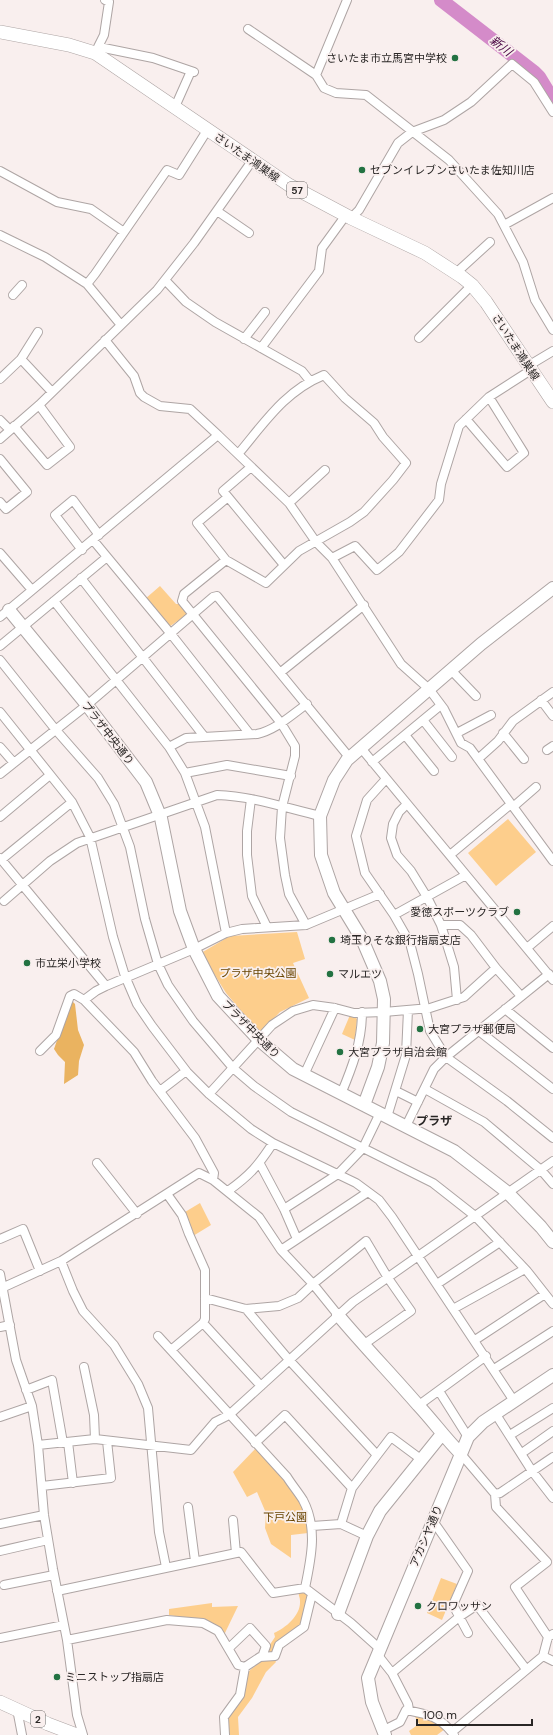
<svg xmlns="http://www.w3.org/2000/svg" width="553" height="1735" font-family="'DM Sans','Noto Sans JP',sans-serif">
<rect width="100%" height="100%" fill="#f9efee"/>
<path fill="#fdce8c" d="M 160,586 L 176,604 L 180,604 L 187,612 L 186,615 L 169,627 L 145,599 Z
M 508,819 L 536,852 L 496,886 L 468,853 Z
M 297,932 L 305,959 L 293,963 L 309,998 L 280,1012 L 260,1033 L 226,993 L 201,953 L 230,936 Z
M 350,1015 L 354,1016 L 357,1019 L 355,1040 L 342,1034 Z
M 200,1203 L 211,1225 L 193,1236 L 185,1212 Z
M 256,1448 C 273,1466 317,1506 308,1533 L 291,1535 L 291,1558 L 271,1544 L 265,1528 L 266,1513 L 257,1492 L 247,1497 L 233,1472 Z
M 441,1578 L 457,1584 L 442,1620 L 427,1613 Z
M 304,1589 L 310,1594 L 302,1626 L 275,1651 L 271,1653 L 265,1652 L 275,1637 L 274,1633 C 286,1628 301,1615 300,1601 C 300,1597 298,1596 299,1591 Z
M 212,1603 L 212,1607 L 238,1606 L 224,1635 L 206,1621 L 169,1615 L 169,1609 Z
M 273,1656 L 276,1662 L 266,1672 L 252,1698 L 238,1717 L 239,1735 L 229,1735 L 227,1721 L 233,1707 L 242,1697 L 249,1671 L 261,1661 Z
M 413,1713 L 430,1716 L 445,1729 L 437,1735 L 411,1735 L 409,1731 L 419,1724 Z"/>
<path fill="#eab360" d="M 73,1002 L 75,1004 L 78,1030 L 84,1045 L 79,1061 L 78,1075 L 64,1084 L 65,1062 L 58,1055 L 54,1049 L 70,1003 Z"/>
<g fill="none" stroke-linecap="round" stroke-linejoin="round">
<path stroke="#d48bc9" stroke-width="14" d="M 441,0 L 534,72 L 539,77 L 553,100"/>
<defs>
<path id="street" d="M 248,29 L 316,75 L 324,88 L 336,93 L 366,95 L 449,160 L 498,214 L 523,262 L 535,300 L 553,330
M 99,47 L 153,58 L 194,72
M 96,51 L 104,35 L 109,2 L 105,0
M 316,75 L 347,0
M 175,107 L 191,71
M 0,171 L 57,202 L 91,209 L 124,232
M 217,211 L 249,233
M 351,218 L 359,210 L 398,143 L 412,132 L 444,120 L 471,102 L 512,64 L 534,82 L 553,112
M 504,225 L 553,198
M 0,235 L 45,257 L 87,284 L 121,325
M 456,273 L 490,242
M 165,280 L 186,302 L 215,322 L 302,371 L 310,381
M 87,284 L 95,274 L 167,170 L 179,175 L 208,129
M 13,295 L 22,285
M 419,338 L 472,285
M 244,339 L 265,312
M 105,340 L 134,376 L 140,393 L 144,397 L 160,406 L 190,409 L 218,435
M 261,348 L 319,271 L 322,248 L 346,215
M 21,359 L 52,392
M 528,366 L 553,351
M 0,379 L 21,359 L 38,332
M 466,419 L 507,467 L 524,453 L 489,397
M 0,420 L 10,430
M 14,426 L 47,465 L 70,447 L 39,405
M 0,439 L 39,405 L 157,290 L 194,243 L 252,161
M 239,453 C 265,422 285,391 324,375 L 345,398 L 374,423 L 383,437 L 406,463 L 393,480 L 364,512 L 350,522 L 299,551 L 266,583 L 226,560 L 184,594 L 182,601 L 281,723 L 295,746 L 295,756 L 282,807 L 280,838 L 285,875 L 289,894 L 306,925
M 0,459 L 27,492 L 6,509 L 0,502
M 228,497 L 223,491 L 251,467
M 289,503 L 325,470
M 93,540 L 171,634 L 249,733
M 82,550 L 55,515 L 73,500 L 99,535
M 0,553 L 32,590
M 332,558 L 355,546 L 377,570 L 399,552 L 439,500 L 441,484 L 459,426 L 489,397 L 531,370
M 226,560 L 197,523 L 228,497 L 284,565
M 81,578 L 203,735
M 54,601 L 169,747 L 185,773 L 205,827 L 226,933
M 0,617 L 218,435 L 289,503 L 316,542 L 332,558 L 401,664 L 429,689 L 444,709 L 461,743 L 470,748 L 553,861
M 0,646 L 107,557
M 0,660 L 55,729 L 98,778 L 114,804 L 130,847 L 145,919 L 158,964 L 168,985 L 193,1021 L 233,1068 L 254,1086 L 291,1112 L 433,1183 L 475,1216 L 527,1271 L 553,1304
M 451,670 L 476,696
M 281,672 L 364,605
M 541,700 L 553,716
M 0,712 L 72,802 L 90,837 L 113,937 L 125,976 L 137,1004 L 152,1026 L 187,1072 L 209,1094 L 251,1129 L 273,1143 L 356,1183 L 379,1200 L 392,1217 L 514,1401
M 423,720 L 452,757
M 457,733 L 491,715
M 503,733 L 524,759
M 405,735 L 434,771
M 0,747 L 14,763
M 169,747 L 186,738 L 257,734 C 276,730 291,715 307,704
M 361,748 L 553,980
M 547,750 L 553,746
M 478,759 L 498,741 L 513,721 L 553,692
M 372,762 L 441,705
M 185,773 L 227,765 L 291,776
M 0,774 L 87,705 L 213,597 L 217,596 L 349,757
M 386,779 L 367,800 L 356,836 L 365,873 L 394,915 L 410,943 L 418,974 L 430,1031 L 446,1057 L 507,1101 L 553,1138
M 251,799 L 247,831 L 247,855 L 252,896 L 267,927
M 407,804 L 399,812 L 393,824 L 391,838 L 397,855 L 411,871 L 427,897 L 441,925 L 454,967 L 457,1000
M 513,807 L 536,787
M 0,817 L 50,775
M 450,855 L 511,804
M 0,858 L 106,986
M 1,860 L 72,802
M 4,901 L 50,861 L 77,843 L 217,795 C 252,796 286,808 320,816
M 394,915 L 466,875
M 441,925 L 460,925 L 471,935 L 496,968 L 521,996
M 527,948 L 553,926
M 84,1000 L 96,991 L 106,986 L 194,949 L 226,933 L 242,929 L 306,925 L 380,894
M 505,1009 L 553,1048
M 479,1031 L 553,1089
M 40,1051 L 56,1035 L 70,996 L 74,994 L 84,1000 L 134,1052 L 152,1081 L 195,1138 L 214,1173 L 213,1180
M 304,1075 L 335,1008
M 425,1089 L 484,1122 L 541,1170 L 553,1184
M 160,1091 L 186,1071
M 396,1091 L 418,1102
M 209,1094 L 272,1025 L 293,1011 L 313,1005 L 335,1008 L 354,1013 L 384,1012 L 430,1008 L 464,997 L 496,968
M 341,1094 C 352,1068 362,1042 362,1012
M 387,1117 L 406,1055 L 408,1010
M 406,1126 L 434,1069 L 446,1057 L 549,974
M 97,1163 L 137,1214
M 260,1164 L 284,1209 L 297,1239
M 228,1191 C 250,1175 258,1166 273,1143
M 167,1194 L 182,1215 L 189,1234 L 205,1270 L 205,1319 L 203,1323 L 171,1350
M 284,1209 L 338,1174 L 363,1148 L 380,1113
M 0,1239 L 23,1229 L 40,1271
M 281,1250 L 368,1192
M 61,1261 L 73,1291 L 83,1311 L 114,1345 L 138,1384 L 148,1408 L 159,1532 L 166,1567
M 0,1274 L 16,1360 L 32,1406 L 38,1445 L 44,1515 L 53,1569 L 67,1640 L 77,1715 L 83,1735
M 437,1284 L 500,1242
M 4,1287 L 61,1261 L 199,1173 L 213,1180 L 259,1217 L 281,1250 L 313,1284 L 366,1241 L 388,1278 L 411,1311 L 363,1345
M 205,1298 L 246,1309 L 279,1306 L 298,1298 L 313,1284 L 338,1315
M 246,1309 L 290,1361 L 377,1455
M 453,1309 L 525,1269
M 203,1323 L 261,1386
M 0,1327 L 10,1325
M 158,1336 L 287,1477 C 292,1485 298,1492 303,1500 C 318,1528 311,1559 305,1588
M 475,1340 L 545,1294
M 84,1367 L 94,1415 L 95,1439
M 494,1369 L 553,1331
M 26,1390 L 52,1380 L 63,1443
M 439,1391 L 468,1437
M 419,1405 L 486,1356
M 495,1413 L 532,1471 L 553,1498
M 0,1417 L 32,1406
M 510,1435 L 553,1408
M 68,1442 L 73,1483
M 255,1443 L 285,1415 L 352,1488
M 38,1445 L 95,1439 L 191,1450 L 215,1422 L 229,1415 L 353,1302 L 553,1161
M 522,1453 L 553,1431
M 461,1454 L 495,1494 L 496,1507 L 547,1562 L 515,1587 L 548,1637
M 42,1486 L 111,1478 L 107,1441
M 495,1494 L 500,1493 L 553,1457
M 188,1507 L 195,1561
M 233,1520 L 236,1553
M 433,1521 L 468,1571 L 453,1605 L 468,1633
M 0,1524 L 44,1515
M 341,1524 L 352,1488 L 391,1437 L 422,1460
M 312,1526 L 341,1524 L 367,1536
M 0,1551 L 48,1540
M 4,1585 L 54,1575
M 57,1591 L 241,1552 L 273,1593 L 305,1588 L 351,1623 L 380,1649
M 0,1638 L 64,1625
M 67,1640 L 167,1620 L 203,1623 L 218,1631 L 238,1665 L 245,1667
M 229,1648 L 250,1628 L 266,1646 L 262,1657
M 377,1654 L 392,1673 L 408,1704 L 409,1710
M 543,1656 L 548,1637 L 553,1634
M 392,1673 L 459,1617 L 477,1605 L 526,1669
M 17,1709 L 22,1735
M 384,1730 L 400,1722 L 406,1710 C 427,1714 440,1716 454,1735
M 452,1732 L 543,1656 L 553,1661
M 225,1735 L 224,1717 L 240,1695 L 245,1667 L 260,1657 L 275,1656 L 279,1645 L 304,1627 L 312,1594"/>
<path id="secondary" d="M 9,610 L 87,705 L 146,782 L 161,818 L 180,911 L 194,949 L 218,996 L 259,1040 L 293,1069 L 454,1151 L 507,1192 L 541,1227 L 553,1242
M 364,1105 L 378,1067 L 383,1043 L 384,999 L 380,981 L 362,939 L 334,893 L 321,855 L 320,816 L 334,780 L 347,760 L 481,644 L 553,588
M 338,1315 C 364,1346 392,1375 418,1405 C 433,1421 445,1438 461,1454
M 338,1614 L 367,1536 L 380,1511 L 442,1434
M 385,1735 L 372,1702 L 368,1678 L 461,1454 L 468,1437 L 483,1422 L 553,1375"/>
<path id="primary" d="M 0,32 L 69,45 L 95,53 L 289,185 L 351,218 L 425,253 L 462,277 L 472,285 L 486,302 L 553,402
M 0,1702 L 48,1724 L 77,1735"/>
</defs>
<use href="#street" stroke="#aea5a4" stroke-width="10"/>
<use href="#secondary" stroke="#aea5a4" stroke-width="14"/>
<use href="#primary" stroke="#aea5a4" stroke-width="14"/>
<use href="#street" stroke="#fff" stroke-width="8"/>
<use href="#secondary" stroke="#fff" stroke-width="12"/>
<use href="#primary" stroke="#fff" stroke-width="13"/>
</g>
<g fill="#237242" stroke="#f9efee" stroke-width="1.5">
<circle cx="455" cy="58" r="4"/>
<circle cx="362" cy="170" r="4"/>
<circle cx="517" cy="912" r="4"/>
<circle cx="332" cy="940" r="4"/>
<circle cx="27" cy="963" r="4"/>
<circle cx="330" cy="974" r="4"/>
<circle cx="420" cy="1029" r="4"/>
<circle cx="340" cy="1052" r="4"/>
<circle cx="418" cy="1606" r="4"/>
<circle cx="57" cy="1677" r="4"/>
</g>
<g text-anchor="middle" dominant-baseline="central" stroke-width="3.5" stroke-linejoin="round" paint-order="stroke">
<g fill="#f9efee" stroke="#676261" stroke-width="1">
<rect x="287" y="182" width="20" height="16" rx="3"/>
<rect x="31" y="1711" width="14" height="16" rx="3"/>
</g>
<g font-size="10" font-weight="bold" fill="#292625">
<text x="297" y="190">57</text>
<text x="38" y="1719">2</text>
</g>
<g font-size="11" fill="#292625" stroke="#f9efee" text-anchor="start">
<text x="447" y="58" text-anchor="end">さいたま市立馬宮中学校</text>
<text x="370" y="170">セブンイレブンさいたま佐知川店</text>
<text x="509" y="912" text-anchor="end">愛徳スポーツクラブ</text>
<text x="340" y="940">埼玉りそな銀行指扇支店</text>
<text x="35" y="963">市立栄小学校</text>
<text x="338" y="974">マルエツ</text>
<text x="428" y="1029">大宮プラザ郵便局</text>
<text x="348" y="1052">大宮プラザ自治会館</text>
<text x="426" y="1606">クロワッサン</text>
<text x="65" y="1677">ミニストップ指扇店</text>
</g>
<g font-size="11" fill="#292625" stroke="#f9efee">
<text transform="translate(247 157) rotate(35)">さいたま鴻巣線</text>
<text transform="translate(516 347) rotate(57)">さいたま鴻巣線</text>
<text transform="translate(108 733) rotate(52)">プラザ中央通り</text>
<text transform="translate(251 1029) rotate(45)">プラザ中央通り</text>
<text transform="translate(426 1536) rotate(-67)">アカシヤ通り</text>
</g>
<g font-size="11" fill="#694500" stroke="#f9efee">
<text x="258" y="973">プラザ中央公園</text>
<text x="285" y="1517">下戸公園</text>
</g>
<g font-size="12" font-style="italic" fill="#490643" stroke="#f9efee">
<text transform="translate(501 46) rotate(38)">新川</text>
</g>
<g font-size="12" font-weight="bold" fill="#292625" stroke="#f9efee">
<text x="434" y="1121">プラザ</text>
</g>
</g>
<path d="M417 1719v6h115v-6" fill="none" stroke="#292625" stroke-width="2"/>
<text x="423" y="1719" font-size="12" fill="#292625" stroke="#f9efee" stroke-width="3" paint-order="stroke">100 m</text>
</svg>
